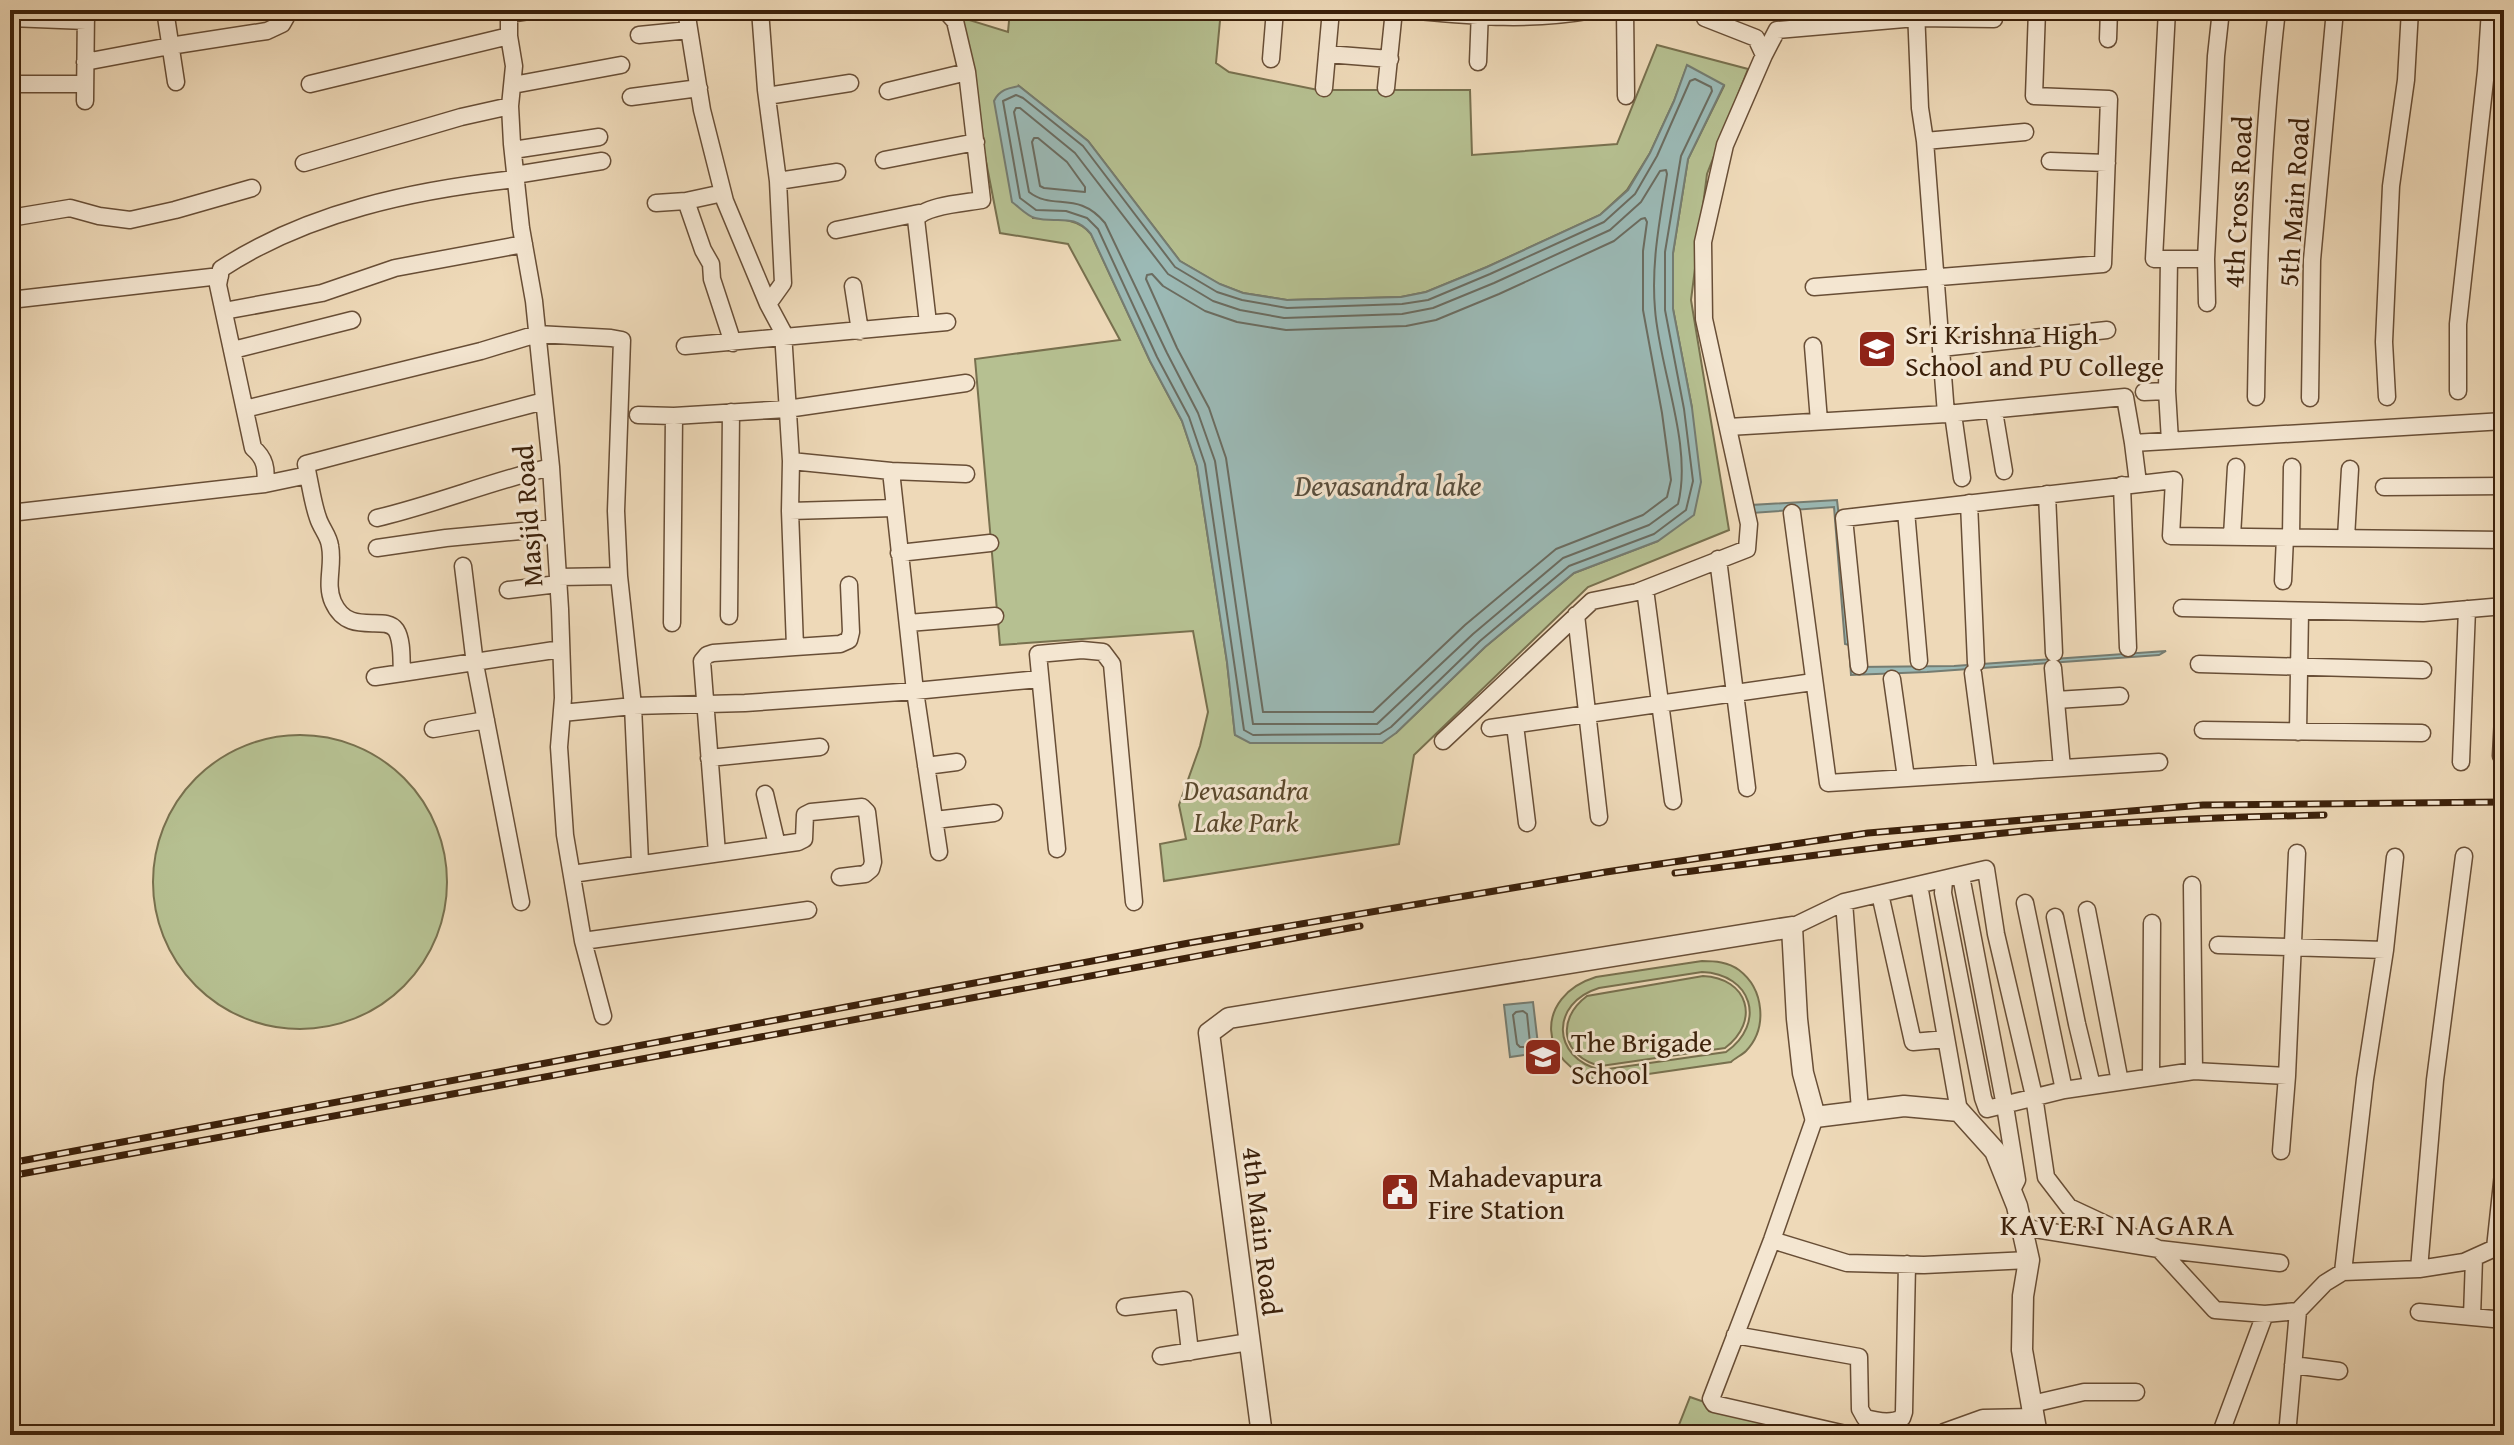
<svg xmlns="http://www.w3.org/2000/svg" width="2514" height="1445" font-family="'Gentium Book Plus',serif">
<rect width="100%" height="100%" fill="#eed9b8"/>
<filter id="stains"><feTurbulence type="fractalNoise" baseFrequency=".0025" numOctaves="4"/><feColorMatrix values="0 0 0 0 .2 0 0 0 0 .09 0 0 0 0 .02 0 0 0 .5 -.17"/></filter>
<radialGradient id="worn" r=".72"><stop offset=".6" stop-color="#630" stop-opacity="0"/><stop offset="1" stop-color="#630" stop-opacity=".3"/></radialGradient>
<path fill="#b6c091" stroke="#78704e" stroke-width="2" fill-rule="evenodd" d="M 1010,10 L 1221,10 L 1216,63 L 1229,72 L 1318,90 L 1470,90 L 1472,155 L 1617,144 L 1657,45 L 1748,69 L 1707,174 L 1691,300 L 1729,530 L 1588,587 L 1414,755 L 1399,844 L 1164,881 L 1160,844 L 1186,839 L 1179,805 L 1200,746 L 1208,712 L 1193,631 L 1000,645 L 975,359 L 1120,340 L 1068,244 L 1000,233 L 963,44 L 963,18 L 1008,32 ZM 1687,66 L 1724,86 L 1688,159 L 1673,253 L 1673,309 L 1692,408 L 1658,541 L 1574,573 L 1485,647 L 1396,733 L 1235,735 L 1227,662 L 1197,466 L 1182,421 L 1150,361 L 1091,234 C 1077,217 1055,219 1033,218 L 1019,86 L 1088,141 L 1180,261 L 1219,284 L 1243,293 L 1287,300 L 1401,297 L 1426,292 L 1487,267 L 1600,215 L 1627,190 L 1650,153 L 1674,101 Z
M153 882a147 147 0 1 1 294 0a147 147 0 1 1-294 0Z
M 1702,961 C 1715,961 1728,962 1739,970 C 1764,989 1768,1028 1746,1051 C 1742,1055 1735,1058 1731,1062 L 1600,1081 C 1537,1065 1534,996 1596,977 ZM 1702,972 C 1752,974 1767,1023 1726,1052 L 1601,1070 C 1551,1058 1550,1003 1599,988 Z
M 1703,976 C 1748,978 1761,1021 1725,1048 L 1601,1066 C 1562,1057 1555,1020 1587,996 Z
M 1690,1397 L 1790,1432 L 1790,1435 L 1675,1435 Z"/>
<path fill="#9bb9b5" stroke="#757c71" stroke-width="2" d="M 1687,65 L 1724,85 L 1688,159 L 1673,253 L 1673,309 L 1692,408 L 1701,482 L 1694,515 L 1658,541 L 1574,573 L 1485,647 L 1396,733 L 1382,743 L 1250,743 L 1235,735 L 1227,662 L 1197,466 L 1182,421 L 1150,361 L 1091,234 C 1073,212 1057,224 1035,218 C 1027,216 1019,207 1012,202 L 994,101 C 999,90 1008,88 1019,86 L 1088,141 L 1180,261 L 1220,284 L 1243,293 L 1287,300 L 1401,297 L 1426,292 L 1487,267 L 1600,215 L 1628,190 L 1650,153 L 1674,101 Z
M 1837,500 L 1856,667 L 1954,666 L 2166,651 L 2159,655 L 1927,672 L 1851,675 L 1849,645 L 1845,644 L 1834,507 L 1752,513 L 1751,505 Z
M 1533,1002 L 1539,1053 L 1510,1057 L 1504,1005 Z"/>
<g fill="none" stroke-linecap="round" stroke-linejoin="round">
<path stroke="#6b6c60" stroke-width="2" d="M 1695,79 L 1711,87 L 1712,91 L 1681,156 L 1665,252 L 1665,310 L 1684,409 L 1693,481 L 1686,510 L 1654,534 L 1569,566 L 1480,641 L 1391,727 L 1380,734 L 1253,735 L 1244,730 L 1205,464 L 1189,417 L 1157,357 L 1098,229 L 1087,218 L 1066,211 L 1036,210 L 1020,198 L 1003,101 L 1016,95 L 1023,98 L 1083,146 L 1175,267 L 1217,292 L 1242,300 L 1287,308 L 1402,304 L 1428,300 L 1490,274 L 1604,222 L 1635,194 L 1657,156 L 1690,81 Z
M 1016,108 L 1020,108 L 1075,153 L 1168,274 L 1213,301 L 1240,310 L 1284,318 L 1402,314 L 1433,308 L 1494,283 L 1610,230 L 1641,202 L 1660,171 L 1666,170 L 1667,174 C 1660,219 1651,263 1655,309 C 1659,368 1693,445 1678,504 L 1649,525 L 1563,558 L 1473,634 L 1377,724 L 1253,724 L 1215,461 L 1198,413 L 1167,353 L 1105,223 C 1078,190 1053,211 1029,192 L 1014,112 Z
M 1034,138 L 1038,138 L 1067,162 L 1085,187 L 1085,192 L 1044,188 L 1040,186 L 1032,142 Z
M 1645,218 L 1647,222 L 1643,251 L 1643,310 L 1662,413 L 1671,480 L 1667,497 L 1643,515 L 1556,549 L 1465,625 L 1373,712 L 1263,712 L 1226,458 L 1209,408 L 1177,348 L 1146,279 L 1147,275 L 1152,274 L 1163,286 L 1205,311 L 1237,322 L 1286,330 L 1406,326 L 1436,320 L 1499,294 L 1614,241 L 1641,219 Z
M 1523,1011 L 1527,1014 L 1530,1043 L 1528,1047 L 1520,1047 L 1517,1044 L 1513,1015 L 1516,1012 Z"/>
<defs>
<path id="minor" d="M 165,10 L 176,82
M 509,10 L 509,36 L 514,66 L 510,106 L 512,144 L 521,228 L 534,301 L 551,467 L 560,609 L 563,698 L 559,747 L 565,835 L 583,941 L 603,1016
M 686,10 L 702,110 L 725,201 L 768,304 L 783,332 L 791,461 L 891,471 L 915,691 L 939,852
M 760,10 L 766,90 L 778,181 L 783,283 L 768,304
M 1407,10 C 1472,16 1528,22 1593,10
M 1625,10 L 1626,96
M 1916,10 L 1920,108 L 1925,141 L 2025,132
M 2167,10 L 2154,259 L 2169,259
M 509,14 L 535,10
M 10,18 L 86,21
M 639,35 L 689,30
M 2108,39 L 2109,10
M 1327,54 L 1390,59
M 1764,55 L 1777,30 L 1916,18 L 1994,19
M 1271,59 L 1275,10
M 85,62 L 170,46 L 267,31 L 282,24 L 286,17 L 285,10
M 1478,62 L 1480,10
M 10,84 L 85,84
M 310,84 L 509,36
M 513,85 L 621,65
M 1324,88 L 1331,10
M 1386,88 L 1394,10
M 888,91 L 967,72
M 767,96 L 850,83
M 631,97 L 699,88
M 85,101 L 86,10
M 1925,141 L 1946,414
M 513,150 L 599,137
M 884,160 L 976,142
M 2050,161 L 2107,163
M 304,163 L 461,117 L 510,106
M 515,175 L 602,161
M 778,181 L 837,172
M 686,201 L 703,250 L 711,264 L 712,279 L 733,343
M 656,203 L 686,201 L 723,193
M 10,218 L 70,208 L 99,216 L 130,220 L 175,210 L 252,188
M 836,230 L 919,213
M 2206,259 L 2207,303
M 853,286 L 860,331
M 1814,287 L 2103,264 L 2109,99 L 2034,96 L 2037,10
M 10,300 L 220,276
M 224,311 L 322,293 L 395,268 L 524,244
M 928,323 L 916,219 C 925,205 965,203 982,200 L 967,72 L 955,21 L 945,10
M 685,346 L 947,322
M 1813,346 L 1819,421
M 1941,348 L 2107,330
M 233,350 L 352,320
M 2458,391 L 2458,324 L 2486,71 L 2490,10
M 2144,392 L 2167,391
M 2256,397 C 2258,268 2262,139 2277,10
M 2387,397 L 2384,342 L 2391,186 L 2406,80 L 2410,10
M 2310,398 L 2312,260 L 2335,10
M 245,409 L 481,351 L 537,334 L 611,338 L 622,340 L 616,511 L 619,576 L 633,706 L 640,862
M 1994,411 L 2004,471
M 1953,414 L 1962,478
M 638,415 L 674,416
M 1728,427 L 1946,414 L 2125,397 L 2133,443 L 2504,421
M 2170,441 L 2167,391 L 2169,259 L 2206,259 L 2216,56 L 2221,10
M 2133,443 L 2138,483
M 10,466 L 11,479
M 891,471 L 966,474
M 308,475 L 306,464 L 544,401
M 265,484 L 308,475 C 311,489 313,504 318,518 C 321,528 329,536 330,546 C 334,565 325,584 333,602 C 349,638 385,613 396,630 C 403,641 401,661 402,673 L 561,649
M 2122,485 L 2128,648
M 2384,487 L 2504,486
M 2047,494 L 2054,653
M 1969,503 L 1976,663
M 790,511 L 791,461
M 1906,511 L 1919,661
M 10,513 L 265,484 C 267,469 265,458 253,448 L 218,285 L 221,269 C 308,212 414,190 516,179
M 1792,513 L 1828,783 L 2159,762
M 377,518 C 436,504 492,481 551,467
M 2232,536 L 2236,467
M 2291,537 L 2292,467
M 2346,538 L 2350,469
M 377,548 L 446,538 L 554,528
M 899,553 L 990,543
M 1718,559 L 1747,788
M 463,566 L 475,664 L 521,902
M 558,577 L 619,576
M 2283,581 L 2285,537
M 1645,589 L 1673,801
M 508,590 L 558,584
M 2182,608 L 2423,613 L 2504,606
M 1576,615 L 1599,817
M 729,616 L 731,412
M 672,623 L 674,416 L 787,409 L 966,383
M 908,623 L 995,616
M 795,647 L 840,644 L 849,640 L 851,632 L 849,585
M 2199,664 L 2423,670
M 1859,666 L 1844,518 L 2174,480 L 2171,536 L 2504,540
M 2053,668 L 2062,768
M 1973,673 L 1986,773
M 375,677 L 402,673
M 1892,679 L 1906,778
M 2056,700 L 2120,696
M 562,713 L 633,706 L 745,703 L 915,691 L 1039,679
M 1515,725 L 1527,823
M 1490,728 L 1813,682
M 433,729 L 486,720
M 2203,730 L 2422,733
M 2298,732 L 2300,611
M 1443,741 L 1592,601 L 1637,592 L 1747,549 L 1749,524 L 1704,319 L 1703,242 L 1725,145 L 1764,55 L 1756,38 L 1705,18 L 1703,10
M 2501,756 L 2504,698
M 709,758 L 820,747
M 2461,762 L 2467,609
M 926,766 L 957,762
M 765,794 L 777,845
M 935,820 L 994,813
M 1057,849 L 1038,654 L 1082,650 L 1103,652 L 1112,664 L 1134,902
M 717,853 L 702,661 L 707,655 L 713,653 L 795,647 L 790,511 L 894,508
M 572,874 L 798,842 L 804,839 L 805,815 L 811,812 L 862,807 L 867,812 L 873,862 L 871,869 L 865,874 L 840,877
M 1961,876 L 2005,1106 L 2017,1180 L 2011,1192
M 1944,880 L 1943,893 L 1983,1098 L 1987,1109 L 2064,1090 L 2194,1071 L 2287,1076
M 1919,885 L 1959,1111
M 2192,885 L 2194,1071
M 1880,894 L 1913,1042 L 1946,1039
M 1844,902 L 1860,1110
M 2025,903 L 2064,1090
M 2087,910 L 2120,1082
M 2055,917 L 2077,1024 L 2092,1086
M 1792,927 L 1844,902 L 1986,869 L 1996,934 L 2034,1096 L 2046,1177 L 2069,1207 L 2159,1249 L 2215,1310 L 2265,1314 L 2298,1311
M 583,941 L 808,910
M 2218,945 L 2385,950
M 2151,1077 L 2152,923
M 1815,1117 L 1772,1240 L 1711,1399 L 1714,1404 L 1850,1435
M 2281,1151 L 2287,1076 L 2297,853
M 2021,1227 L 2159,1249 L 2280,1263
M 1772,1240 L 1847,1263 L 1924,1265 L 2029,1260
M 2495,1248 L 2504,1164
M 2419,1269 L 2435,1080 L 2464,856
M 2343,1272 L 2365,1079 L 2385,950 L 2395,857
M 1125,1307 L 1184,1300 L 1190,1352
M 2419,1312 L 2504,1320
M 2472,1317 L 2474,1258
M 1735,1335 L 1859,1357 L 1860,1409 L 1865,1418 C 1876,1421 1891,1424 1902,1418 L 1904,1412 L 1907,1264
M 1161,1356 L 1249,1342
M 2293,1365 L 2339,1371
M 2032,1404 L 2084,1392 L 2136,1392
M 1944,1432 L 1983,1418 L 2034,1417
M 2220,1435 L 2265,1314
M 2287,1435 L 2298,1311 L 2325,1283 L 2343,1272 L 2419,1269 L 2464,1262 L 2495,1248 L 2504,1237"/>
<path id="tertiary" d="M 1262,1435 L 1209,1033 L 1229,1018 L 1792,927 L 1797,1019 L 1803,1073 L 1815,1117 L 1904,1106 L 1959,1111 L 1995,1151 L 2017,1206 L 2029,1260 L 2023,1296 L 2022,1350 L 2037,1435"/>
</defs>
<use href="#minor" stroke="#684e36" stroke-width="19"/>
<use href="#tertiary" stroke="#684e36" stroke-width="23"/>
<use href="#minor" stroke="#f4e6d1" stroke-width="16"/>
<use href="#tertiary" stroke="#f4e6d1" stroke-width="20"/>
<defs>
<path id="rail" d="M 1675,873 C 1794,858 1913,842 2032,830 C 2129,821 2227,817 2324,815
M 10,1163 L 1189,943 L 1606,872 L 1868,833 L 2203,805 L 2504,802
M 10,1176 L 1360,926"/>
</defs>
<use href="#rail" stroke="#3b200a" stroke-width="7"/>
<use href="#rail" stroke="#f4e6d1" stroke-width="4" stroke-dasharray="12" stroke-linecap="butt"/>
</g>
<defs>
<symbol id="school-square" viewBox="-11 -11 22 22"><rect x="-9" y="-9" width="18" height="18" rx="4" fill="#8f2418" stroke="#f4e6d1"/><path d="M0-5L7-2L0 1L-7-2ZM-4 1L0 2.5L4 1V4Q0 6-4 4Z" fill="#fff"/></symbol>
<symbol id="civic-square" viewBox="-11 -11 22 22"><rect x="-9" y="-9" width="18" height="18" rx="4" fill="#8f2418" stroke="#f4e6d1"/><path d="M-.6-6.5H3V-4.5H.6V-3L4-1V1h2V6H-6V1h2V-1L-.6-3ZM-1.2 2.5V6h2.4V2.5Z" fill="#fff"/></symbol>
</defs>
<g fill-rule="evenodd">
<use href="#school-square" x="1855" y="327" width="44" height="44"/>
<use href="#school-square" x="1521" y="1035" width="44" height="44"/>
<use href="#civic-square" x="1378" y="1170" width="44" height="44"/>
</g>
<g text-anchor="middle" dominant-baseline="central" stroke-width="6" stroke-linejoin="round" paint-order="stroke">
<g font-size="28" fill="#3b200a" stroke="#f4e6d1">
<text transform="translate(2237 202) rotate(-87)">4th Cross Road</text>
<text transform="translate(2293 202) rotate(-86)">5th Main Road</text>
<text transform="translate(527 516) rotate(-94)">Masjid Road</text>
<text transform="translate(1263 1231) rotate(83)">4th Main Road</text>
</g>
<g font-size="28" fill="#3b200a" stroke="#f4e6d1" text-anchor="start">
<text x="1905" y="333">Sri Krishna High<tspan x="1905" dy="32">School and PU College</tspan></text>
<text x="1571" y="1041">The Brigade<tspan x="1571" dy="32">School</tspan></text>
<text x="1428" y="1176">Mahadevapura<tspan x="1428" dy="32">Fire Station</tspan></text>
</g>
<g font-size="28" font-style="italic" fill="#5a482c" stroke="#f4e6d1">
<text x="1246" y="789">Devasandra<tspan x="1246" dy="32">Lake Park</tspan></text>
</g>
<g font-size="30" font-style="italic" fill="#584e3d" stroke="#f4e6d1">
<text x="1388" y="485">Devasandra lake</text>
</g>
<g font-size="30" letter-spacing="2" fill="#3b200a" stroke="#f4e6d1">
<text x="2118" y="1224">KAVERI NAGARA</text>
</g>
</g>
<rect width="2514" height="1445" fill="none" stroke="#eed9b8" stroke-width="40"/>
<rect x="12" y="12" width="2490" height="1421" fill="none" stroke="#3b200a" stroke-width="4"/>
<rect x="20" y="20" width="2474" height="1405" fill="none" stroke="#3b200a" stroke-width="2"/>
<rect width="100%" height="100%" filter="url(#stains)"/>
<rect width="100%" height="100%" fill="url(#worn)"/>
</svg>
